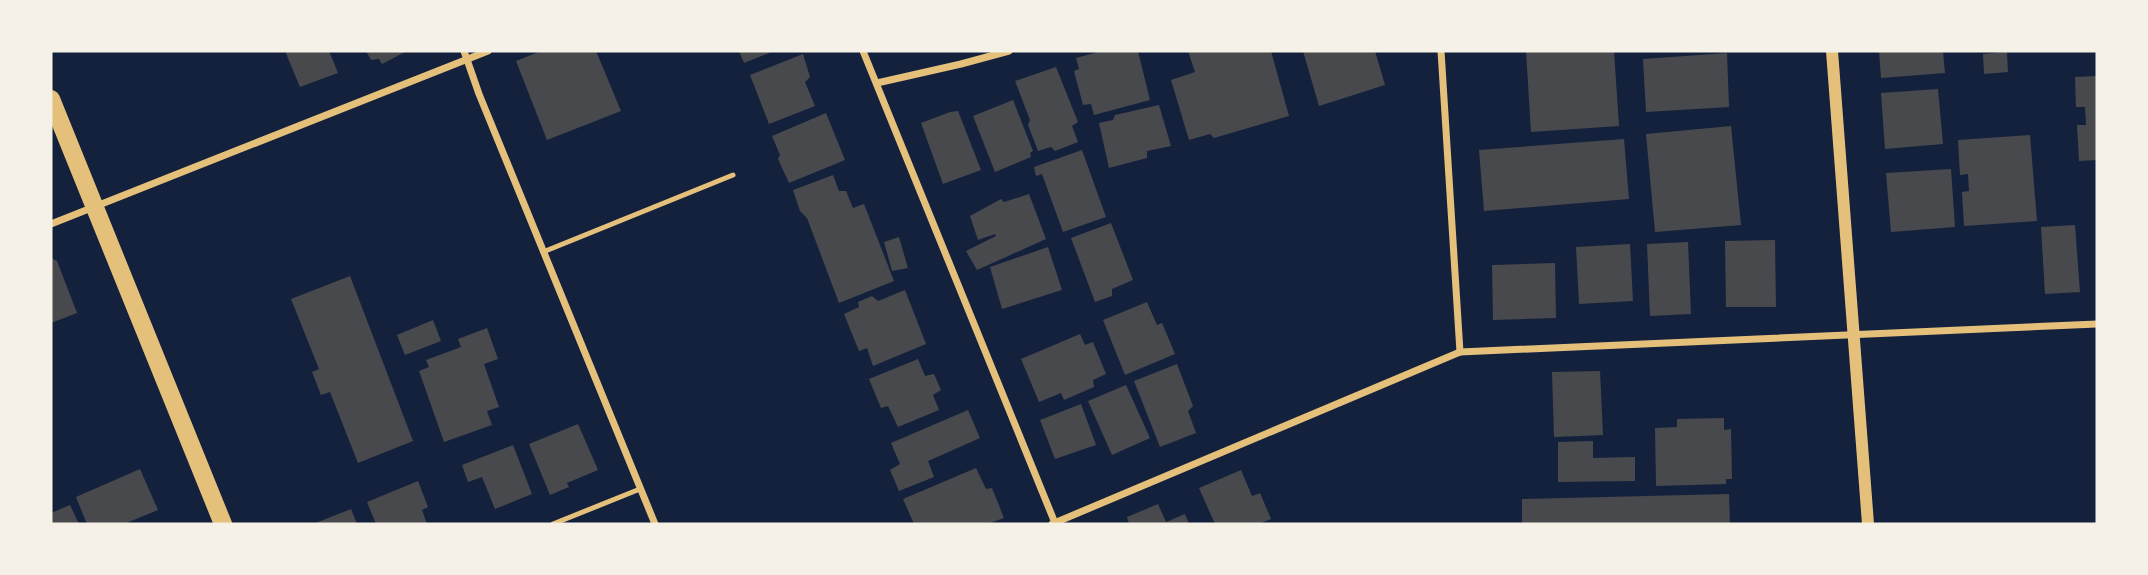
<svg xmlns="http://www.w3.org/2000/svg" width="2148" height="575" viewBox="0 0 2148 575" font-family="Rubik,sans-serif">
	<style>
		.building { fill: #48494c }
		.lines { fill: none; stroke-linecap: round; stroke-linejoin: round }
		.service { stroke: #e5c07b; stroke-width: 5 }
		.minor { stroke: #e5c07b; stroke-width: 7 }
		.tertiary { stroke: #e5c07b; stroke-width: 12 }
		.primary { stroke: #e5c07b; stroke-width: 18 }
	</style>
	<rect width="100%" height="100%" fill="#14213d"/>
	<g class="building">
		<polygon points="285,51 329,51 338,73 300,87"/>
		<polygon points="366,51 407,51 382,64 379,59 371,60"/>
		<polygon points="541,51 596,51 621,111 547,140 516,61"/>
		<polygon points="739,51 774,51 744,63"/>
		<polygon points="1102,51 1138,51 1150,100 1094,115 1091,104 1083,105 1074,71 1079,69 1076,58"/>
		<polygon points="1188,51 1271,51 1289,116 1214,138 1210,134 1189,140 1171,80 1195,72"/>
		<polygon points="1303,51 1375,51 1385,85 1319,106"/>
		<polygon points="1526,51 1614,51 1619,126 1531,132"/>
		<polygon points="1879,51 1943,51 1945,73 1881,78"/>
		<polygon points="2007,52 2008,72 1984,74 1983,54"/>
		<polygon points="1727,53 1729,107 1646,112 1643,59"/>
		<polygon points="803,54 810,77 805,82 815,106 769,124 750,75"/>
		<polygon points="1056,67 1078,122 1072,126 1078,142 1055,151 1051,147 1038,151 1028,125 1030,120 1015,81"/>
		<polygon points="2097,76 2097,160 2079,161 2077,125 2086,125 2085,107 2076,107 2075,77"/>
		<polygon points="1938,89 1943,144 1885,149 1881,93"/>
		<polygon points="1013,100 1033,151 1030,153 1031,157 995,172 973,116"/>
		<polygon points="1159,105 1171,146 1147,151 1147,158 1109,168 1099,123 1113,120 1115,115"/>
		<polygon points="958,111 981,170 943,184 921,123 950,112"/>
		<polygon points="826,113 845,160 789,183 778,159 780,155 772,136"/>
		<polygon points="1731,126 1741,225 1655,232 1646,134"/>
		<polygon points="2030,135 2037,221 1964,226 1962,192 1969,191 1968,174 1960,175 1958,140"/>
		<polygon points="1624,139 1629,199 1484,211 1479,150"/>
		<polygon points="1082,150 1106,217 1063,232 1042,174 1036,176 1034,167"/>
		<polygon points="1951,169 1955,227 1891,232 1886,173"/>
		<polygon points="833,175 839,191 846,191 853,208 864,204 894,281 839,303 807,218 800,211 793,190"/>
		<polygon points="1029,194 1046,239 977,270 966,251 996,236 995,234 978,240 970,216 1001,199 1004,202"/>
		<polygon points="1111,223 1133,280 1112,289 1112,296 1095,302 1071,238"/>
		<polygon points="2075,225 2080,292 2045,294 2041,227"/>
		<polygon points="899,237 908,268 892,271 884,242"/>
		<polygon points="1775,240 1776,307 1726,307 1725,241"/>
		<polygon points="1688,242 1691,314 1650,316 1647,244"/>
		<polygon points="1630,244 1633,301 1579,304 1576,247"/>
		<polygon points="1048,247 1062,290 1002,309 990,267"/>
		<polygon points="51,258 57,261 77,313 51,323"/>
		<polygon points="1555,263 1556,318 1493,320 1492,265"/>
		<polygon points="350,276 413,441 358,463 330,392 321,395 312,372 319,369 291,299"/>
		<polygon points="905,290 926,344 873,366 867,348 859,351 844,314 859,307 858,302 872,296 878,301"/>
		<polygon points="1147,302 1157,325 1162,323 1175,354 1125,375 1103,320"/>
		<polygon points="433,320 441,341 405,355 397,335"/>
		<polygon points="487,328 498,359 484,364 499,407 487,411 492,425 444,442 419,371 429,367 426,360 461,347 458,339"/>
		<polygon points="1080,334 1085,345 1093,342 1106,374 1093,380 1094,387 1064,400 1061,393 1039,402 1021,359"/>
		<polygon points="918,359 925,376 934,374 941,390 933,395 939,410 898,427 888,406 881,408 869,379"/>
		<polygon points="1177,364 1193,406 1188,411 1196,433 1160,447 1134,381"/>
		<polygon points="1600,371 1603,435 1554,437 1552,372"/>
		<polygon points="1126,385 1150,438 1112,455 1088,401"/>
		<polygon points="1081,404 1096,445 1055,459 1040,420"/>
		<polygon points="968,410 980,438 928,461 934,477 899,491 890,470 900,464 891,443"/>
		<polygon points="1724,418 1724,430 1731,429 1732,479 1726,479 1726,484 1656,486 1655,428 1677,427 1677,419"/>
		<polygon points="578,424 598,470 567,483 569,487 550,495 529,444"/>
		<polygon points="1593,441 1593,458 1635,457 1635,481 1558,482 1558,442"/>
		<polygon points="513,445 532,494 495,509 482,477 468,482 462,465"/>
		<polygon points="976,468 986,489 992,488 1004,518 987,524 914,524 903,499"/>
		<polygon points="140,469 158,510 124,524 87,524 76,497"/>
		<polygon points="1241,470 1252,496 1260,493 1271,519 1259,524 1215,524 1199,488"/>
		<polygon points="418,481 428,507 422,510 427,524 376,524 367,502"/>
		<polygon points="1729,494 1730,524 1522,524 1522,499"/>
		<polygon points="1158,504 1166,522 1185,514 1189,524 1129,524 1127,517"/>
		<polygon points="70,505 79,524 51,524 51,513"/>
		<polygon points="351,509 357,524 313,524"/>
	</g>
	<g class="lines">
		<g class="service">
			<polyline points="543,252 733,175"/>
			<polyline points="553,524 640,489"/>
		</g>
		<g class="minor">
			<polyline points="464,51 479,94 655,524"/>
			<polyline points="863,51 1055,523"/>
			<polyline points="1441,51 1460,352"/>
			<polyline points="877,83 961,64 1009,51"/>
			<polyline points="51,224 488,51"/>
			<polyline points="1052,524 1460,352 2097,324"/>
		</g>
		<polyline class="tertiary" points="1832,51 1868,524"/>
		<polyline class="primary" points="51,99 223,524"/>
	</g>
	<rect width="2148" height="575" fill="none" stroke="#f6f1e7" stroke-width="105"/>
</svg>
